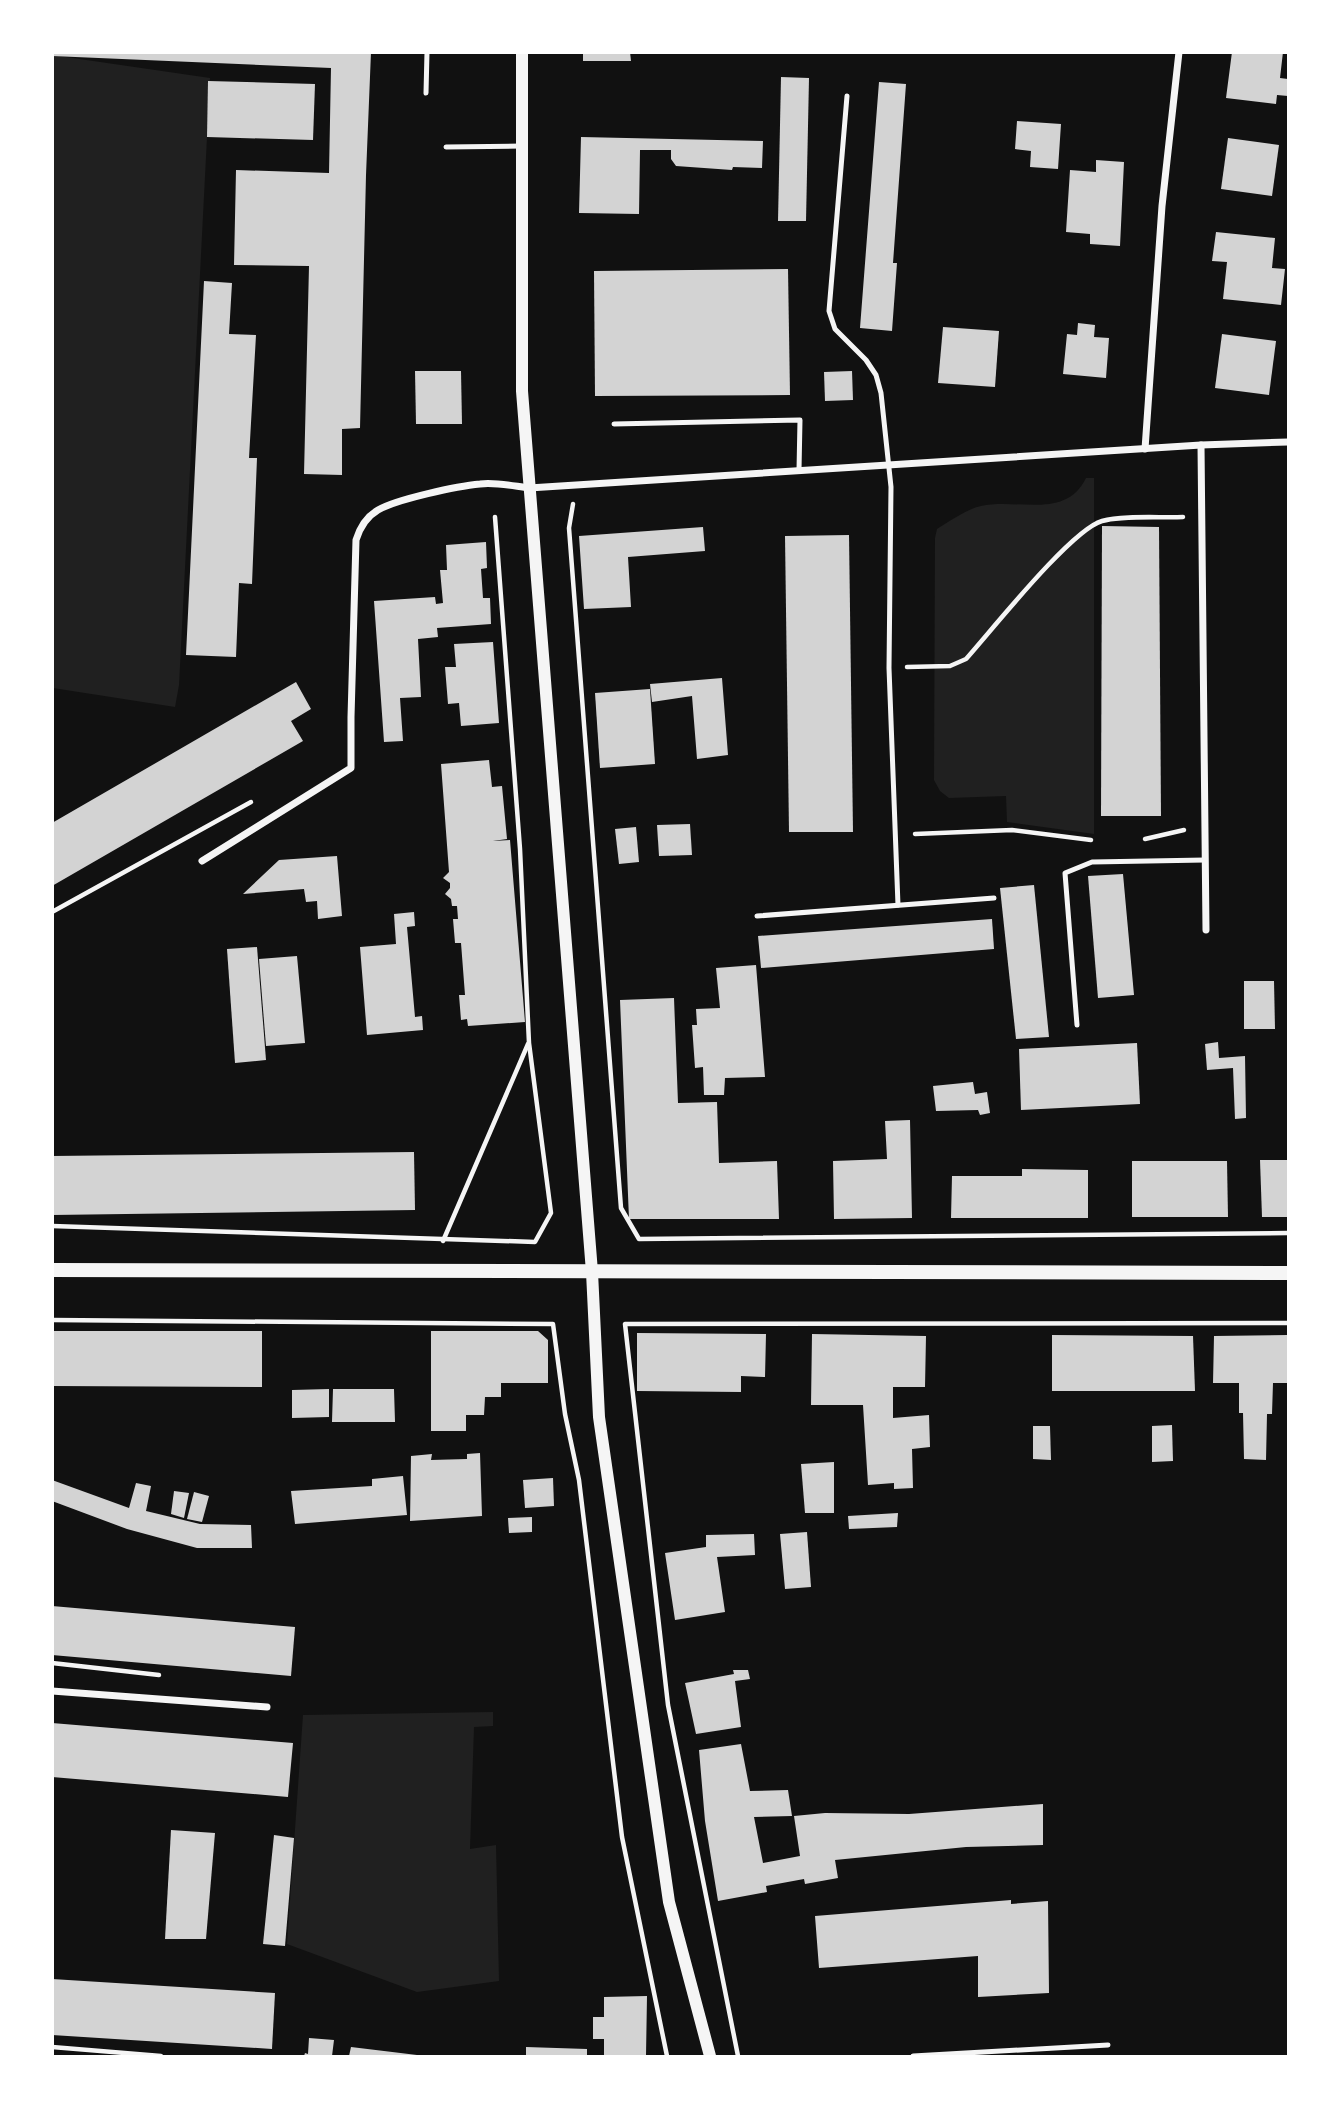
<svg xmlns="http://www.w3.org/2000/svg" width="1341" height="2109" viewBox="0 0 1341 2109" font-family="'Libre Baskerville',serif">
	<style>
		.green { fill: #202020 }
		.building { fill: #d3d3d3 }
		.lines { fill: none; stroke-linecap: round; stroke-linejoin: round }
		.path { stroke: #f5f5f5; stroke-width: 4.5 }
		.service { stroke: #f5f5f5; stroke-width: 5 }
		.minor { stroke: #f5f5f5; stroke-width: 7 }
		.tertiary { stroke: #f5f5f5; stroke-width: 12 }
		.secondary { stroke: #f5f5f5; stroke-width: 14 }
	</style>
	<rect width="100%" height="100%" fill="#111"/>
	<g class="green">
		<polygon points="52,55 210,78 179,685 175,707 53,688"/>
		<path d="M1086,478h8v356l-87,-12 -1,-26 -57,2 -9,-7 -6,-11 1,-242 2,-9c13,-8 30,-20 44,-23 36,-8 85,14 105,-28z"/>
		<polygon points="493,1712 493,1726 474,1727 470,1849 496,1845 499,1981 417,1992 287,1944 303,1715"/>
	</g>
	<g class="building">
		<polygon points="52,52 371,52 366,175 360,428 342,429 342,475 304,474 309,266 234,265 236,170 329,173 331,68 52,56"/>
		<polygon points="583,52 630,52 631,61 583,61"/>
		<polygon points="1232,52 1283,52 1280,78 1288,79 1288,96 1277,95 1276,104 1226,98"/>
		<polygon points="781,77 809,78 806,221 778,221"/>
		<polygon points="208,81 315,84 313,140 207,137"/>
		<polygon points="879,82 906,84 893,263 897,263 892,331 860,328"/>
		<polygon points="1017,121 1061,124 1058,169 1030,167 1031,151 1015,149"/>
		<polygon points="581,137 763,141 762,168 733,167 732,170 676,166 671,159 671,150 640,150 639,214 579,213"/>
		<polygon points="1228,138 1279,145 1272,196 1221,189"/>
		<polygon points="1096,160 1124,162 1120,246 1090,244 1090,234 1066,232 1070,170 1096,172"/>
		<polygon points="1216,232 1275,238 1272,268 1285,269 1281,305 1223,299 1227,262 1212,261"/>
		<polygon points="788,269 790,395 595,396 594,271"/>
		<polygon points="204,281 232,283 229,334 256,335 249,458 257,458 252,584 239,583 236,657 186,655"/>
		<polygon points="1078,323 1095,325 1094,337 1109,338 1106,378 1063,374 1067,334 1077,335"/>
		<polygon points="943,327 999,331 995,387 938,383"/>
		<polygon points="1222,334 1276,341 1269,395 1215,388"/>
		<polygon points="415,371 461,371 462,424 416,424"/>
		<polygon points="852,371 853,400 825,401 824,372"/>
		<polygon points="1102,526 1159,527 1161,816 1101,816"/>
		<polygon points="703,527 705,551 628,557 631,607 584,609 579,536"/>
		<polygon points="849,535 853,832 789,832 785,536"/>
		<polygon points="486,542 487,568 481,569 483,598 490,598 491,624 437,628 438,637 418,639 421,697 400,698 403,741 384,742 374,601 435,597 436,604 443,603 440,570 447,570 446,545"/>
		<polygon points="493,642 499,723 461,726 459,703 448,704 445,667 456,667 454,644"/>
		<polygon points="722,678 728,755 697,759 692,696 652,702 650,684"/>
		<polygon points="296,682 311,709 291,721 303,741 52,886 52,823"/>
		<polygon points="650,689 655,764 600,768 595,693"/>
		<polygon points="489,760 492,787 502,786 507,839 493,841 510,840 525,1022 468,1026 467,1019 461,1020 459,995 465,995 461,943 455,943 453,919 458,919 457,906 452,906 451,899 445,894 450,888 450,883 443,878 449,872 441,764"/>
		<polygon points="690,824 692,855 659,856 657,825"/>
		<polygon points="636,827 639,862 619,864 615,829"/>
		<polygon points="337,856 342,916 318,919 317,901 306,902 304,889 243,894 279,860"/>
		<polygon points="1123,874 1134,995 1098,998 1088,876"/>
		<polygon points="1034,885 1049,1037 1016,1039 1000,888"/>
		<polygon points="414,912 415,926 407,927 415,1017 422,1016 423,1030 367,1035 360,947 396,944 394,914"/>
		<polygon points="992,919 994,949 761,968 758,936"/>
		<polygon points="257,947 266,1060 235,1063 227,949"/>
		<polygon points="297,956 305,1043 266,1046 259,959"/>
		<polygon points="756,965 765,1077 725,1078 724,1095 704,1095 703,1067 695,1068 692,1025 697,1025 696,1009 720,1008 716,968"/>
		<polygon points="1244,981 1274,981 1275,1029 1244,1029"/>
		<polygon points="674,998 678,1103 717,1102 719,1163 777,1161 779,1219 629,1219 620,1000"/>
		<polygon points="1218,1042 1219,1058 1245,1056 1246,1118 1235,1119 1233,1068 1207,1070 1205,1044"/>
		<polygon points="1137,1043 1140,1104 1021,1110 1019,1049"/>
		<polygon points="973,1082 975,1094 987,1092 990,1113 980,1115 978,1110 936,1111 933,1086"/>
		<polygon points="910,1120 912,1218 834,1219 833,1161 887,1159 885,1121"/>
		<polygon points="414,1152 415,1210 52,1215 52,1156"/>
		<polygon points="1260,1160 1288,1160 1288,1217 1262,1217"/>
		<polygon points="1132,1161 1227,1161 1228,1217 1132,1217"/>
		<polygon points="1022,1169 1088,1170 1088,1218 951,1218 952,1176 1022,1176"/>
		<polygon points="52,1331 262,1331 262,1387 52,1386"/>
		<polygon points="431,1331 538,1331 548,1340 548,1383 501,1383 501,1397 485,1397 484,1415 466,1415 466,1431 431,1431"/>
		<polygon points="637,1333 766,1334 765,1377 741,1376 741,1392 637,1391"/>
		<polygon points="812,1334 926,1336 925,1387 893,1387 893,1418 929,1415 930,1447 912,1449 913,1488 894,1489 894,1483 868,1485 863,1405 811,1405"/>
		<polygon points="1052,1335 1193,1336 1195,1391 1052,1391"/>
		<polygon points="1288,1335 1288,1383 1273,1383 1272,1414 1267,1414 1266,1460 1244,1459 1243,1413 1239,1413 1239,1383 1213,1383 1214,1336"/>
		<polygon points="329,1389 329,1417 292,1418 292,1390"/>
		<polygon points="333,1389 394,1389 395,1422 332,1422"/>
		<polygon points="1172,1425 1173,1461 1152,1462 1152,1426"/>
		<polygon points="1033,1426 1050,1426 1051,1460 1033,1459"/>
		<polygon points="480,1453 482,1516 410,1521 411,1456 432,1454 431,1460 467,1459 467,1454"/>
		<polygon points="834,1462 834,1513 805,1513 801,1464"/>
		<polygon points="403,1476 407,1515 295,1524 291,1491 372,1486 372,1479"/>
		<polygon points="553,1478 554,1506 525,1508 523,1480"/>
		<polygon points="52,1480 129,1508 136,1483 151,1486 146,1511 200,1524 251,1525 252,1548 197,1548 127,1529 52,1501"/>
		<polygon points="174,1491 189,1493 184,1518 171,1514"/>
		<polygon points="194,1492 209,1496 202,1522 187,1519"/>
		<polygon points="898,1513 897,1527 849,1529 848,1516"/>
		<polygon points="532,1517 532,1532 509,1533 508,1518"/>
		<polygon points="807,1532 811,1587 785,1589 780,1534"/>
		<polygon points="754,1534 755,1555 717,1557 725,1612 675,1620 665,1553 706,1547 706,1535"/>
		<polygon points="52,1606 295,1627 291,1676 52,1655"/>
		<polygon points="733,1670 748,1670 750,1679 735,1681 741,1727 696,1734 685,1683 734,1674"/>
		<polygon points="52,1723 293,1743 288,1797 52,1777"/>
		<polygon points="741,1744 750,1791 788,1790 792,1816 754,1817 763,1863 800,1856 794,1816 825,1813 909,1814 1043,1804 1043,1845 966,1847 835,1860 838,1878 805,1884 804,1879 766,1886 767,1892 718,1901 705,1821 699,1750"/>
		<polygon points="171,1830 215,1833 206,1939 165,1939"/>
		<polygon points="274,1835 294,1838 285,1946 263,1944"/>
		<polygon points="1011,1900 1011,1904 1048,1901 1049,1993 978,1997 978,1956 819,1968 815,1916"/>
		<polygon points="52,1979 275,1993 272,2049 52,2035"/>
		<polygon points="647,1996 646,2056 604,2056 604,2039 593,2039 593,2017 604,2017 604,1997"/>
		<polygon points="309,2038 334,2040 332,2056 304,2056 305,2053 308,2054"/>
		<polygon points="351,2047 417,2055 416,2056 349,2056"/>
		<polygon points="526,2047 587,2049 587,2056 526,2056"/>
	</g>
	<g class="lines">
		<g class="path">
			<polyline points="573,504 569,528 621,1208 639,1239 1288,1233"/>
			<path d="M907,667l43,-1 16,-7c26,-29 105,-129 136,-138 21,-6 59,-3 81,-4"/>
			<polyline points="915,834 1012,830 1091,840"/>
			<polyline points="1145,839 1184,830"/>
			<polyline points="52,912 251,802"/>
			<polyline points="52,1226 535,1242 551,1213 529,1043 520,849 495,517"/>
			<polyline points="443,1241 528,1044"/>
			<polyline points="52,1320 553,1324 565,1414 579,1480 622,1837 667,2056"/>
			<polyline points="52,1663 159,1675"/>
			<polyline points="52,2047 161,2056"/>
			<polyline points="738,2056 668,1705 625,1324 1288,1323"/>
		</g>
		<g class="service">
			<polyline points="426,93 427,52"/>
			<polyline points="847,96 829,311 835,329 866,360 876,375 881,393 891,487 889,668 898,905"/>
			<polyline points="446,147 521,146"/>
			<polyline points="614,424 800,420 799,470"/>
			<polyline points="757,916 994,898"/>
			<polyline points="1077,1025 1065,873 1092,862 1205,860"/>
			<polyline points="913,2056 1108,2045"/>
		</g>
		<g class="minor">
			<polyline points="1201,445 1206,930"/>
			<polyline points="1145,449 1162,206 1179,52"/>
			<path d="M202,861l149,-93v-51l5,-177c4,-13 10,-23 22,-30 19,-11 80,-24 102,-26 16,-2 33,2 49,4l672,-43 87,-3"/>
			<polyline points="52,1691 267,1707"/>
		</g>
		<polyline class="tertiary" points="522,52 522,391 592,1272 599,1417 669,1902 710,2056"/>
		<polyline class="secondary" points="52,1270 1288,1273"/>
	</g>
	<rect width="1341" height="2109" fill="none" stroke="#ffffff" stroke-width="108"/>
</svg>
